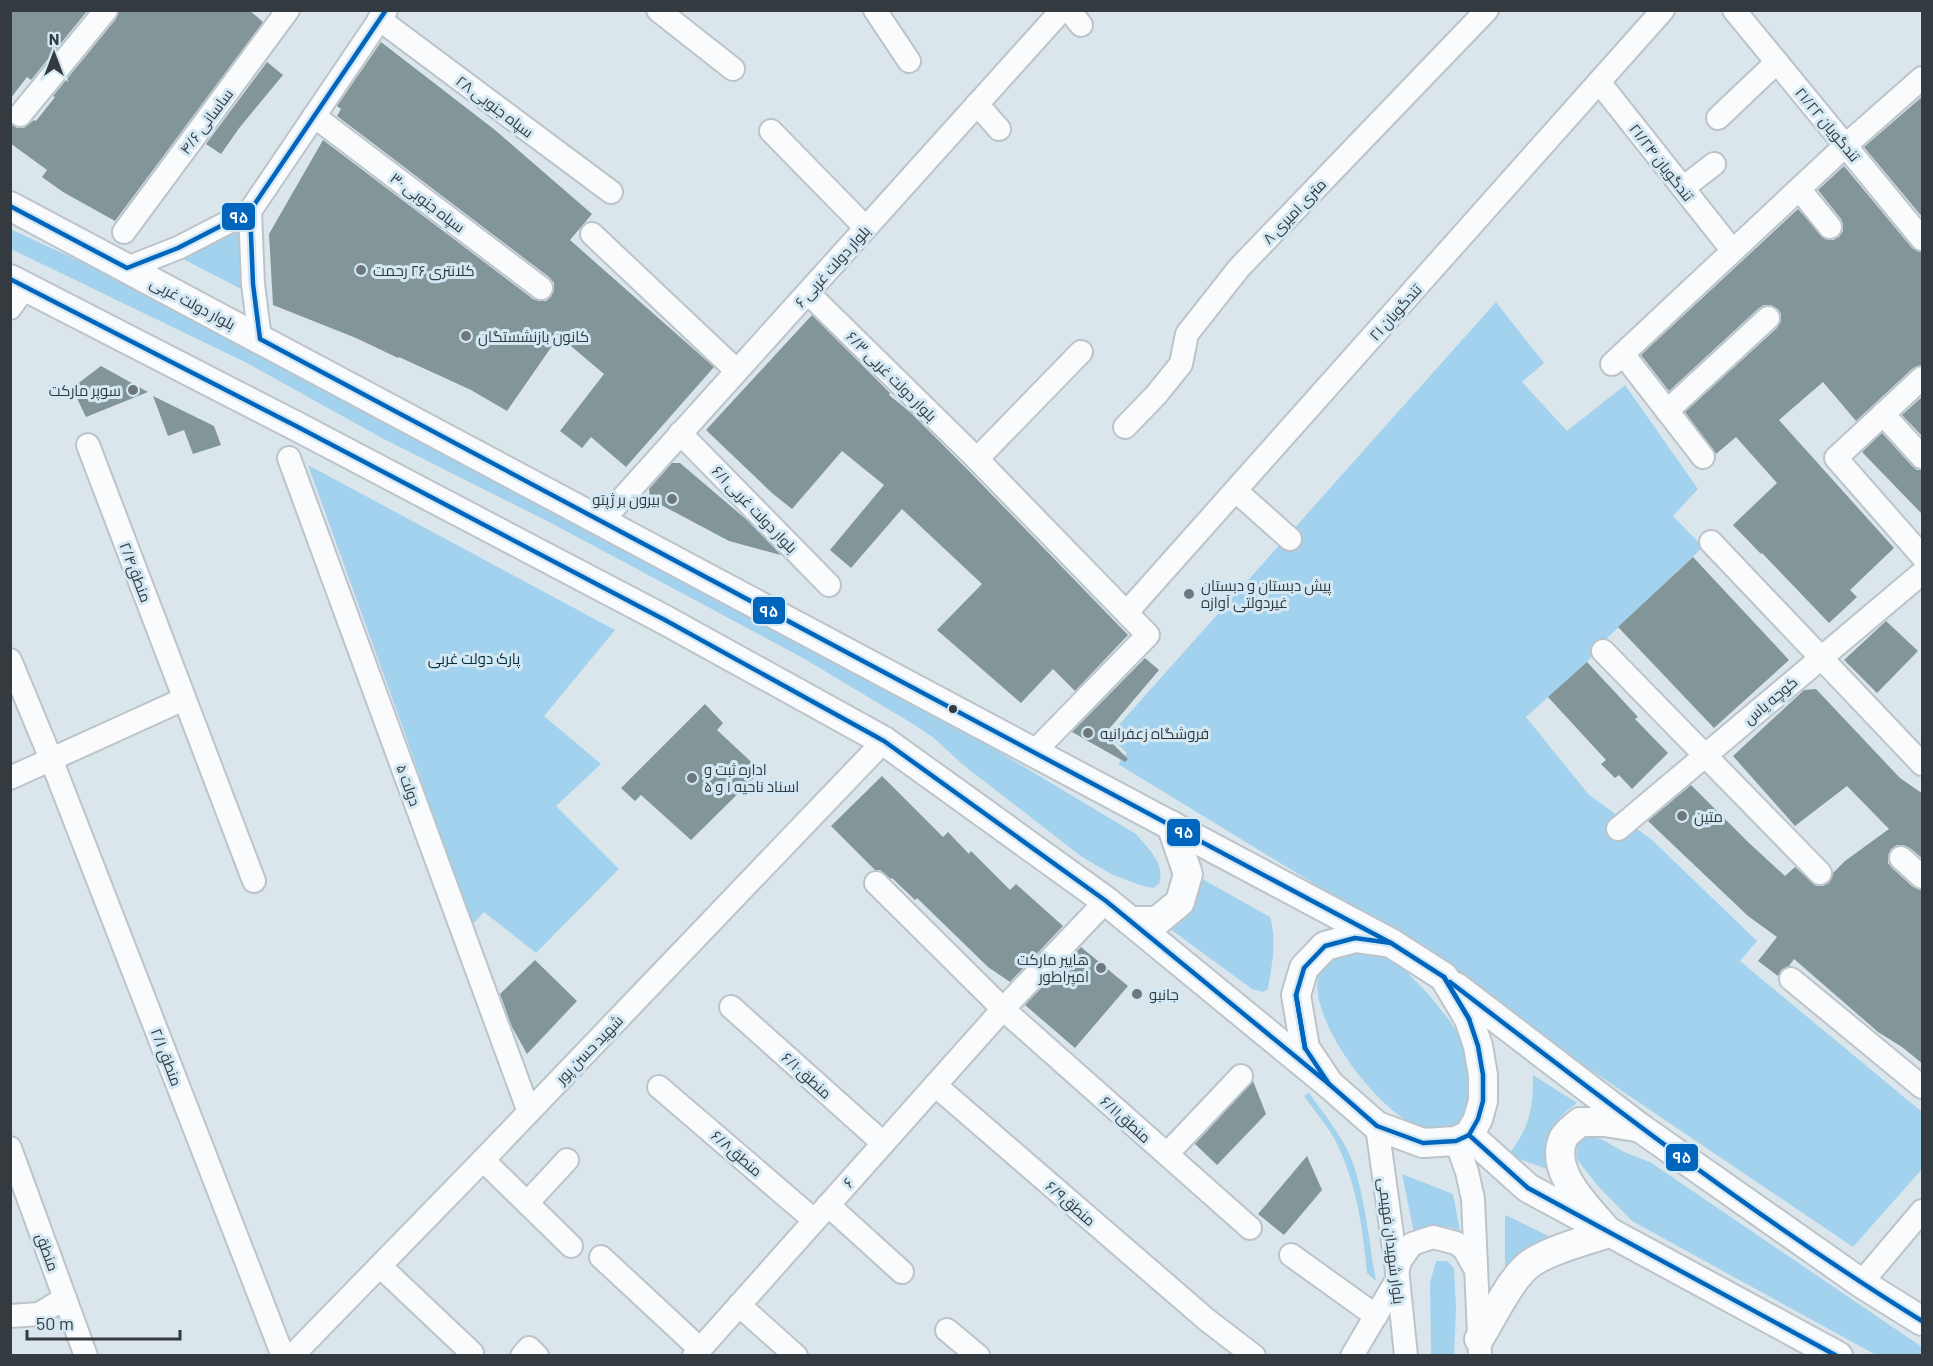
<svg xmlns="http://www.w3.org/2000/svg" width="1933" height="1366" viewBox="0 0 1933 1366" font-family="Barlow,Cairo,sans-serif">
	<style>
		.green { fill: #a2d2ed }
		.building { fill: #82969a }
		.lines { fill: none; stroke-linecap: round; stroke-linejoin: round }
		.minor-casing { stroke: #bcc4c9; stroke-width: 26 }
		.major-casing { stroke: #bcc4c9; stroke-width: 32 }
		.minor { stroke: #fafbfc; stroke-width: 22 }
		.major { stroke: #fafbfc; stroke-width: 28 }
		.bus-1-casing { stroke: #d4e8f3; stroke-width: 9 }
		.bus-1 { stroke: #0065bd; stroke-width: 4.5 }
		.poi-dot { fill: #6e777c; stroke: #d4e8f3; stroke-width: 2 }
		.bus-dot { fill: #333b40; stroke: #d4e8f3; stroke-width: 2 }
		.labels { text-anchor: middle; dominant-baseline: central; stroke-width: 6; stroke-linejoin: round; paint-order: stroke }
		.street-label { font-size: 15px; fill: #333b40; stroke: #d4e8f3 }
		.poi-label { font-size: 15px; fill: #333b40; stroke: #d4e8f3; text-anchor: start }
		.park-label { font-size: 15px; fill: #002e43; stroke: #d4e8f3 }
		.line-badge { stroke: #d4e8f3; stroke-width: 2 }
		.badge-label { font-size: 16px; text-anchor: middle; font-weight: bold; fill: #fff }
	</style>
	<rect width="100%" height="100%" fill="#dbe6ec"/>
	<g class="green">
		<polygon points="241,222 249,293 179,257"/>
		<path d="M10,229l156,72 743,391 62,43 165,99c12,14 30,30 23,50l-6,4 -13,-3 -27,-10 -31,-18 -120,-93 -28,-26 -21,-14 -110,-66 -252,-135 -171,-86 -133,-74 -236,-114z"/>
		<polygon points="1496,302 1544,363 1522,382 1567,431 1625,385 1698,489 1673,516 1703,547 1604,641 1587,662 1526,717 1589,795 1651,839 1757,941 1740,961 1922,1112 1922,1169 1853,1247 1323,889 1118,764 1127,753 1109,736"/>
		<polygon points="308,465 615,630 544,716 601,764 556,806 619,869 536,953 484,912 472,925 404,731"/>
		<path d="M1197,876l73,41c7,25 2,47 -2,72l-5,3 -11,-3 -86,-63 18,-6 9,-19z"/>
		<path d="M1372,947l24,14 33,34 21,26 15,23 14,56c-12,16 -25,33 -47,31 -46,-6 -123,-108 -114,-153 2,-8 10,-16 15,-23z"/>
		<path d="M1533,1075l44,28c-32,23 -30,37 -16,71l-53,-19c22,-28 25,-45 25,-80z"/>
		<path d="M1309,1093c15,21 32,41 42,65 14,35 18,86 25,123l-9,-8c-4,-43 -10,-87 -29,-127 -8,-18 -23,-34 -34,-50z"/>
		<polygon points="1589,1137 1601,1139 1624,1152 1650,1162 1922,1347 1922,1355 1876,1355 1632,1221 1597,1185 1576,1158 1578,1141"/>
		<path d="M1402,1174l51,20 7,37c-17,-8 -29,-4 -46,2z"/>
		<polygon points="1505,1215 1553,1238 1505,1276"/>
		<polygon points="1436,1261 1447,1261 1454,1268 1456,1307 1454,1355 1431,1355 1430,1283"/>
	</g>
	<g class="building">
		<polygon points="10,10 88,10 31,80 27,77 10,99"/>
		<polygon points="119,10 249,10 263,22 115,221 63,192 42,177 47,170 10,143 10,124 17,128 24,128 34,120 36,121 55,97 53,96 116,19"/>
		<polygon points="381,42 495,130 592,214 570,240 714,367 626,467 591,437 582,448 560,431 604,374 559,336 507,411 471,390 399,357 398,358 356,338 273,305 269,234 323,140 533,299 539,301 546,301 551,297 554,290 554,283 549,277 337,116 341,109 337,106"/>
		<polygon points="267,62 283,75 240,127 221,154 206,144"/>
		<polygon points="1923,96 1923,218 1864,147"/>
		<polygon points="1844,166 1912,248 1917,251 1923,252 1923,365 1913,368 1856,421 1823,382 1779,420 1894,548 1850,590 1857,597 1829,623 1762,553 1761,554 1733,525 1777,483 1736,437 1716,454 1685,412 1777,328 1781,321 1781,314 1778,309 1771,305 1764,305 1759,308 1669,391 1641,355 1798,209 1825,239 1833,240 1839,237 1843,231 1843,224 1841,219 1818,190"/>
		<polygon points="812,315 890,393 889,395 910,412 967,469 1128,635 1075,691 1053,669 1021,703 937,630 982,584 902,509 851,568 830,550 884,485 842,451 792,509 772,493 706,430"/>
		<polygon points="101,366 148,392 86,417 72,388"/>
		<polygon points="153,396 214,426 221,445 193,454 184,430 168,436"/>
		<polygon points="1923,396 1923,437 1902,415"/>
		<polygon points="1882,433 1912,466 1917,470 1923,470 1923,515 1862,452"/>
		<polygon points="672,463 680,463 747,520 781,555 729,541 650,499 649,489"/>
		<polygon points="1693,557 1789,660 1714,728 1618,627"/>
		<polygon points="1886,621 1918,651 1877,693 1844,660"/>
		<polygon points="1145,658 1159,670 1104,735 1128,759 1125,762 1072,732"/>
		<polygon points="1587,662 1638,717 1635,719 1668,753 1632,789 1619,775 1615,778 1601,764 1606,760 1548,697"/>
		<polygon points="1816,689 1900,778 1923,794 1923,859 1910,848 1903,845 1897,845 1891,849 1888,856 1888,863 1892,868 1913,887 1923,890 1923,1064 1902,1047 1878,1032 1794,959 1789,966 1781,970 1778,976 1758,961 1777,937 1748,916 1648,821 1691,785 1748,842 1785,876 1795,867 1816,886 1823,886 1829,883 1833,873 1845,861 1889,829 1847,786 1795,826 1733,756 1804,690"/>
		<polygon points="705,704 723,723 717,730 761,771 691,840 641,795 635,801 621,788"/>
		<polygon points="882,776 943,837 948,832 969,854 971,851 1010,890 1016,884 1063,926 1010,982 988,967 917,898 915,900 892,878 891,879 880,870 875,870 831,826"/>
		<polygon points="1081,947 1128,986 1075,1048 1025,1005"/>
		<polygon points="535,960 577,1001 527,1054 512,1027 500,994"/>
		<polygon points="1253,1081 1266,1114 1217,1165 1195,1144"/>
		<polygon points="1307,1156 1322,1190 1284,1235 1258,1214"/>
	</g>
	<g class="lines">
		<g class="minor-casing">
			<g id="minor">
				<polyline points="658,10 733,69"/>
				<polyline points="875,10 909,61"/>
				<polyline points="1069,10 1081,25"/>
				<polyline points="1734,10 1922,239"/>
				<polyline points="379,19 611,192"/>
				<polyline points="1599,82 1725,241"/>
				<polyline points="977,104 999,129"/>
				<polyline points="20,115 106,10"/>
				<polyline points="314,116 541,288"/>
				<polyline points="1718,118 1777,62"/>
				<polyline points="771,131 866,228"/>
				<polyline points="1683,188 1714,164"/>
				<polyline points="1800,190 1830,227"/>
				<polyline points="250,211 253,284 260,339"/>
				<polyline points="124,232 288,10"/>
				<polyline points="592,234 737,371"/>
				<polyline points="127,268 178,248 250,211 386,10"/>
				<polyline points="808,293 977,459 1148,635 1034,752"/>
				<polyline points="10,308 25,287"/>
				<polyline points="1623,354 1703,457"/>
				<polyline points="1612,364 1846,145 1922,78"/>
				<polyline points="1922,378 1836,458 1922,556"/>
				<polyline points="1667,411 1768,318"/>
				<polyline points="1883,414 1922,457"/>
				<polyline points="1125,427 1156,395 1181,364 1187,334 1239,268 1487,10"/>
				<polyline points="680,433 829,585"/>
				<polyline points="88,445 254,881"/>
				<polyline points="289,458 529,1112"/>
				<polyline points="977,459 1081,352"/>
				<polyline points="1236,491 1290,539"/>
				<polyline points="602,521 1062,10"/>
				<polyline points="1711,542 1922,764"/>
				<polyline points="1127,612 1663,10"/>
				<polyline points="1603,651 1820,873"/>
				<polyline points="10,660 51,759 283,1356"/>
				<polyline points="10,778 184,699"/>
				<polyline points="1618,829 1922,573"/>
				<polyline points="1901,858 1922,877"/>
				<polyline points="876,883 1003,1009 1250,1228"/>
				<polyline points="1791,979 1922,1087"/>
				<polyline points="731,1007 883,1143"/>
				<polyline points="935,1085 1207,1320 1254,1356"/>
				<polyline points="659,1087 814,1220"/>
				<polyline points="1377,1126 1398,1278 1406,1356"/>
				<polyline points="1456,1141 1467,1172 1473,1199 1480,1356"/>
				<polyline points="10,1148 86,1356"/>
				<polyline points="1167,1154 1241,1076"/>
				<polyline points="483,1160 571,1246"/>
				<polyline points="527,1203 567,1160"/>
				<polyline points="828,1205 902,1272"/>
				<polyline points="1291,1255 1376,1316"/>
				<polyline points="601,1257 700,1349"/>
				<polyline points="380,1266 472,1353"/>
				<polyline points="1397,1273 1400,1261 1412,1244 1433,1237 1456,1243 1464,1249 1476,1270"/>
				<polyline points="1861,1283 1922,1211"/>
				<polyline points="739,1305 796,1356"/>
				<polyline points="10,1316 39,1314 65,1298"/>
				<polyline points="947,1330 978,1356"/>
				<polyline points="292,1356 483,1160 884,741"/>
				<polyline points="522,1356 529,1348 537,1356"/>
				<polyline points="694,1356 1003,1009 1106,901"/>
				<polyline points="1352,1356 1398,1278"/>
			</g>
		</g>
		<g class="major-casing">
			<g id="major">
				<polyline points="10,206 1391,943"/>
				<polyline points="10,279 296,426 665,620 884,741 1106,901 1329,1084"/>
				<polyline points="1131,921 1157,921 1180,902 1188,874 1171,825"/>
				<polygon points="1355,938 1391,943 1444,977 1469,1019 1478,1046 1483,1075 1483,1101 1478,1119 1469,1135 1456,1141 1423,1143 1377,1126 1329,1084 1305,1048 1296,995 1304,968 1325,946"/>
				<polyline points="1456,987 1639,1127 1861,1283 1922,1321"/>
				<polyline points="1469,1135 1528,1188 1838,1356"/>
				<path d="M1479,1339c14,-22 32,-62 52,-76 21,-14 54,-22 78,-30 -20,-25 -60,-60 -46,-94 3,-7 12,-12 17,-17h25l31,5"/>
			</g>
		</g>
		<use href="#minor" class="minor"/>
		<use href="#major" class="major"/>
		<g class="bus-1-casing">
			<g id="bus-1">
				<polyline points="10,206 127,268 178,248 250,211 386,10"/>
				<polyline points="250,211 253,284 260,339 1391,943"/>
				<polyline points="10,279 296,426 665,620 884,741 1106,901 1329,1084"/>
				<polyline points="1444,977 1469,1019"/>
				<polyline points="1444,977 1469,1019"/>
				<path d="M1450,982c154,118 307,237 472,339"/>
				<polyline points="1296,995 1305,1048"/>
				<polyline points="1296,995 1305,1048"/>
				<polyline points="1296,995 1304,968 1325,946 1355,938 1391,943 1444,977"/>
				<polyline points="1305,1048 1329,1084 1377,1126 1423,1143 1456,1141 1469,1135 1478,1119 1483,1101 1483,1075 1478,1046 1469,1019"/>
				<polyline points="1469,1135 1528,1188 1837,1356"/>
			</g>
		</g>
		<use href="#bus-1" class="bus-1"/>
	</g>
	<g class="poi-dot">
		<circle cx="361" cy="270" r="6"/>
		<circle cx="466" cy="336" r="6"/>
		<circle cx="133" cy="390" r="6"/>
		<circle cx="672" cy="499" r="6"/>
		<circle cx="1189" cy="594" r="6"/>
		<circle cx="1088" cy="733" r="6"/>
		<circle cx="692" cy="778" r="6"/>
		<circle cx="1682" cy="816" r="6"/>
		<circle cx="1101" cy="968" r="6"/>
		<circle cx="1137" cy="994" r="6"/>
	</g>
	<circle class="bus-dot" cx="953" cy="709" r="5"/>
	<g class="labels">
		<g class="street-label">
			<text transform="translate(495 106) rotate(37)">۲۸ سپاه جنوبی</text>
			<text transform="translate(206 121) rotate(-53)">۴/۶ ساسانی</text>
			<text transform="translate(1828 124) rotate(50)">۲۱/۲۲ تندگویان</text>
			<text transform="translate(1662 162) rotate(52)">۲۱/۲۴ تندگویان</text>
			<text transform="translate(428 202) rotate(37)">۳۰ سپاه جنوبی</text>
			<text transform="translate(1294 211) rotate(-46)">۸ متری امیری</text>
			<text transform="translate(832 266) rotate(-48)">بلوار دولت غربی ۶</text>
			<text transform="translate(193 303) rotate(28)">بلوار دولت غربی</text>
			<text transform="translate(1395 312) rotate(-48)">۲۱ تندگویان</text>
			<text transform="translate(892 376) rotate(45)">بلوار دولت غربی ۶/۳</text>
			<text transform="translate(755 509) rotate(46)">بلوار دولت غربی ۶/۱</text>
			<text transform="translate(136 572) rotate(69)">منطق۲/۴</text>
			<text transform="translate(1770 700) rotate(-40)">کوچه یاس</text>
			<text transform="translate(409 785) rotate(70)">۵ دولت</text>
			<text transform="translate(589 1049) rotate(-46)">شهید حسن پور</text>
			<text transform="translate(167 1057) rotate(69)">منطق ۲/۱</text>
			<text transform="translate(807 1075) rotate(42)">منطق۶/۱۰</text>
			<text transform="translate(1126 1119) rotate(42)">منطق۶/۱۱</text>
			<text transform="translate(737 1153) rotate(41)">منطق۶/۸</text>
			<text transform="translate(848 1182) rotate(-48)">۶</text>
			<text transform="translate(1071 1203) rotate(41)">منطق۶/۹</text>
			<text transform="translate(1392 1241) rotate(83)">بلوار شهیدان فهیمی</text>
			<text transform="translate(48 1252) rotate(70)">منطق</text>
		</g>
		<g class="poi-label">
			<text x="373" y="270">کلانتری ۲۶ رحمت</text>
			<text x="478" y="336">کانون بازنشستگان</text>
			<text x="121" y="390" text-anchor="end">سوپر مارکت</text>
			<text x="660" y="499" text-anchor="end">بیرون بر ژپتو</text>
			<text x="1201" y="585">پیش دبستان و دبستان<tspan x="1201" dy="17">غیردولتی آوازه</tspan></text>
			<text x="1100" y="733">فروشگاه زعفرانیه</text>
			<text x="704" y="769">اداره ثبت و<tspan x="704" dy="17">اسناد ناحیه ۱ و ۵</tspan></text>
			<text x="1694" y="816">متین</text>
			<text x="1089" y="959" text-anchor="end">هایپر مارکت<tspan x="1089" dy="17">امپراطور</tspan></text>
			<text x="1149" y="994">جانبو</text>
		</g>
		<g class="park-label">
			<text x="474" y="658">پارک دولت غربی</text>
		</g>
	</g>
	<g class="line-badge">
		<rect x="221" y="202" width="35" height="29" rx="6" fill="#0065bd"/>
		<rect x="752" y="596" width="34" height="29" rx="6" fill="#0065bd"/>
		<rect x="1166" y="818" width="35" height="29" rx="6" fill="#0065bd"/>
		<rect x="1665" y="1143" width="34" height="29" rx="6" fill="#0065bd"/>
	</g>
	<g class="badge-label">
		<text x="239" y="223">۹۵</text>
		<text x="769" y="617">۹۵</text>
		<text x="1184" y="838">۹۵</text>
		<text x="1682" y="1163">۹۵</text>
	</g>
	<rect width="1933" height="1366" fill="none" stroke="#333b40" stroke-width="24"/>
	<g transform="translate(54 54)" stroke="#d4e8f3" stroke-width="4.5" paint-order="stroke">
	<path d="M0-4.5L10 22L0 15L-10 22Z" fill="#333b40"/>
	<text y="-9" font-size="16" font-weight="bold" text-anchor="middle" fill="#333b40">N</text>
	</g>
	<path d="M27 1330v9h153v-9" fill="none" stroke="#333b40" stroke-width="3"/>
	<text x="36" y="1330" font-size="18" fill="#333b40" stroke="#d4e8f3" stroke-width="4.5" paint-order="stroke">50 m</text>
</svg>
